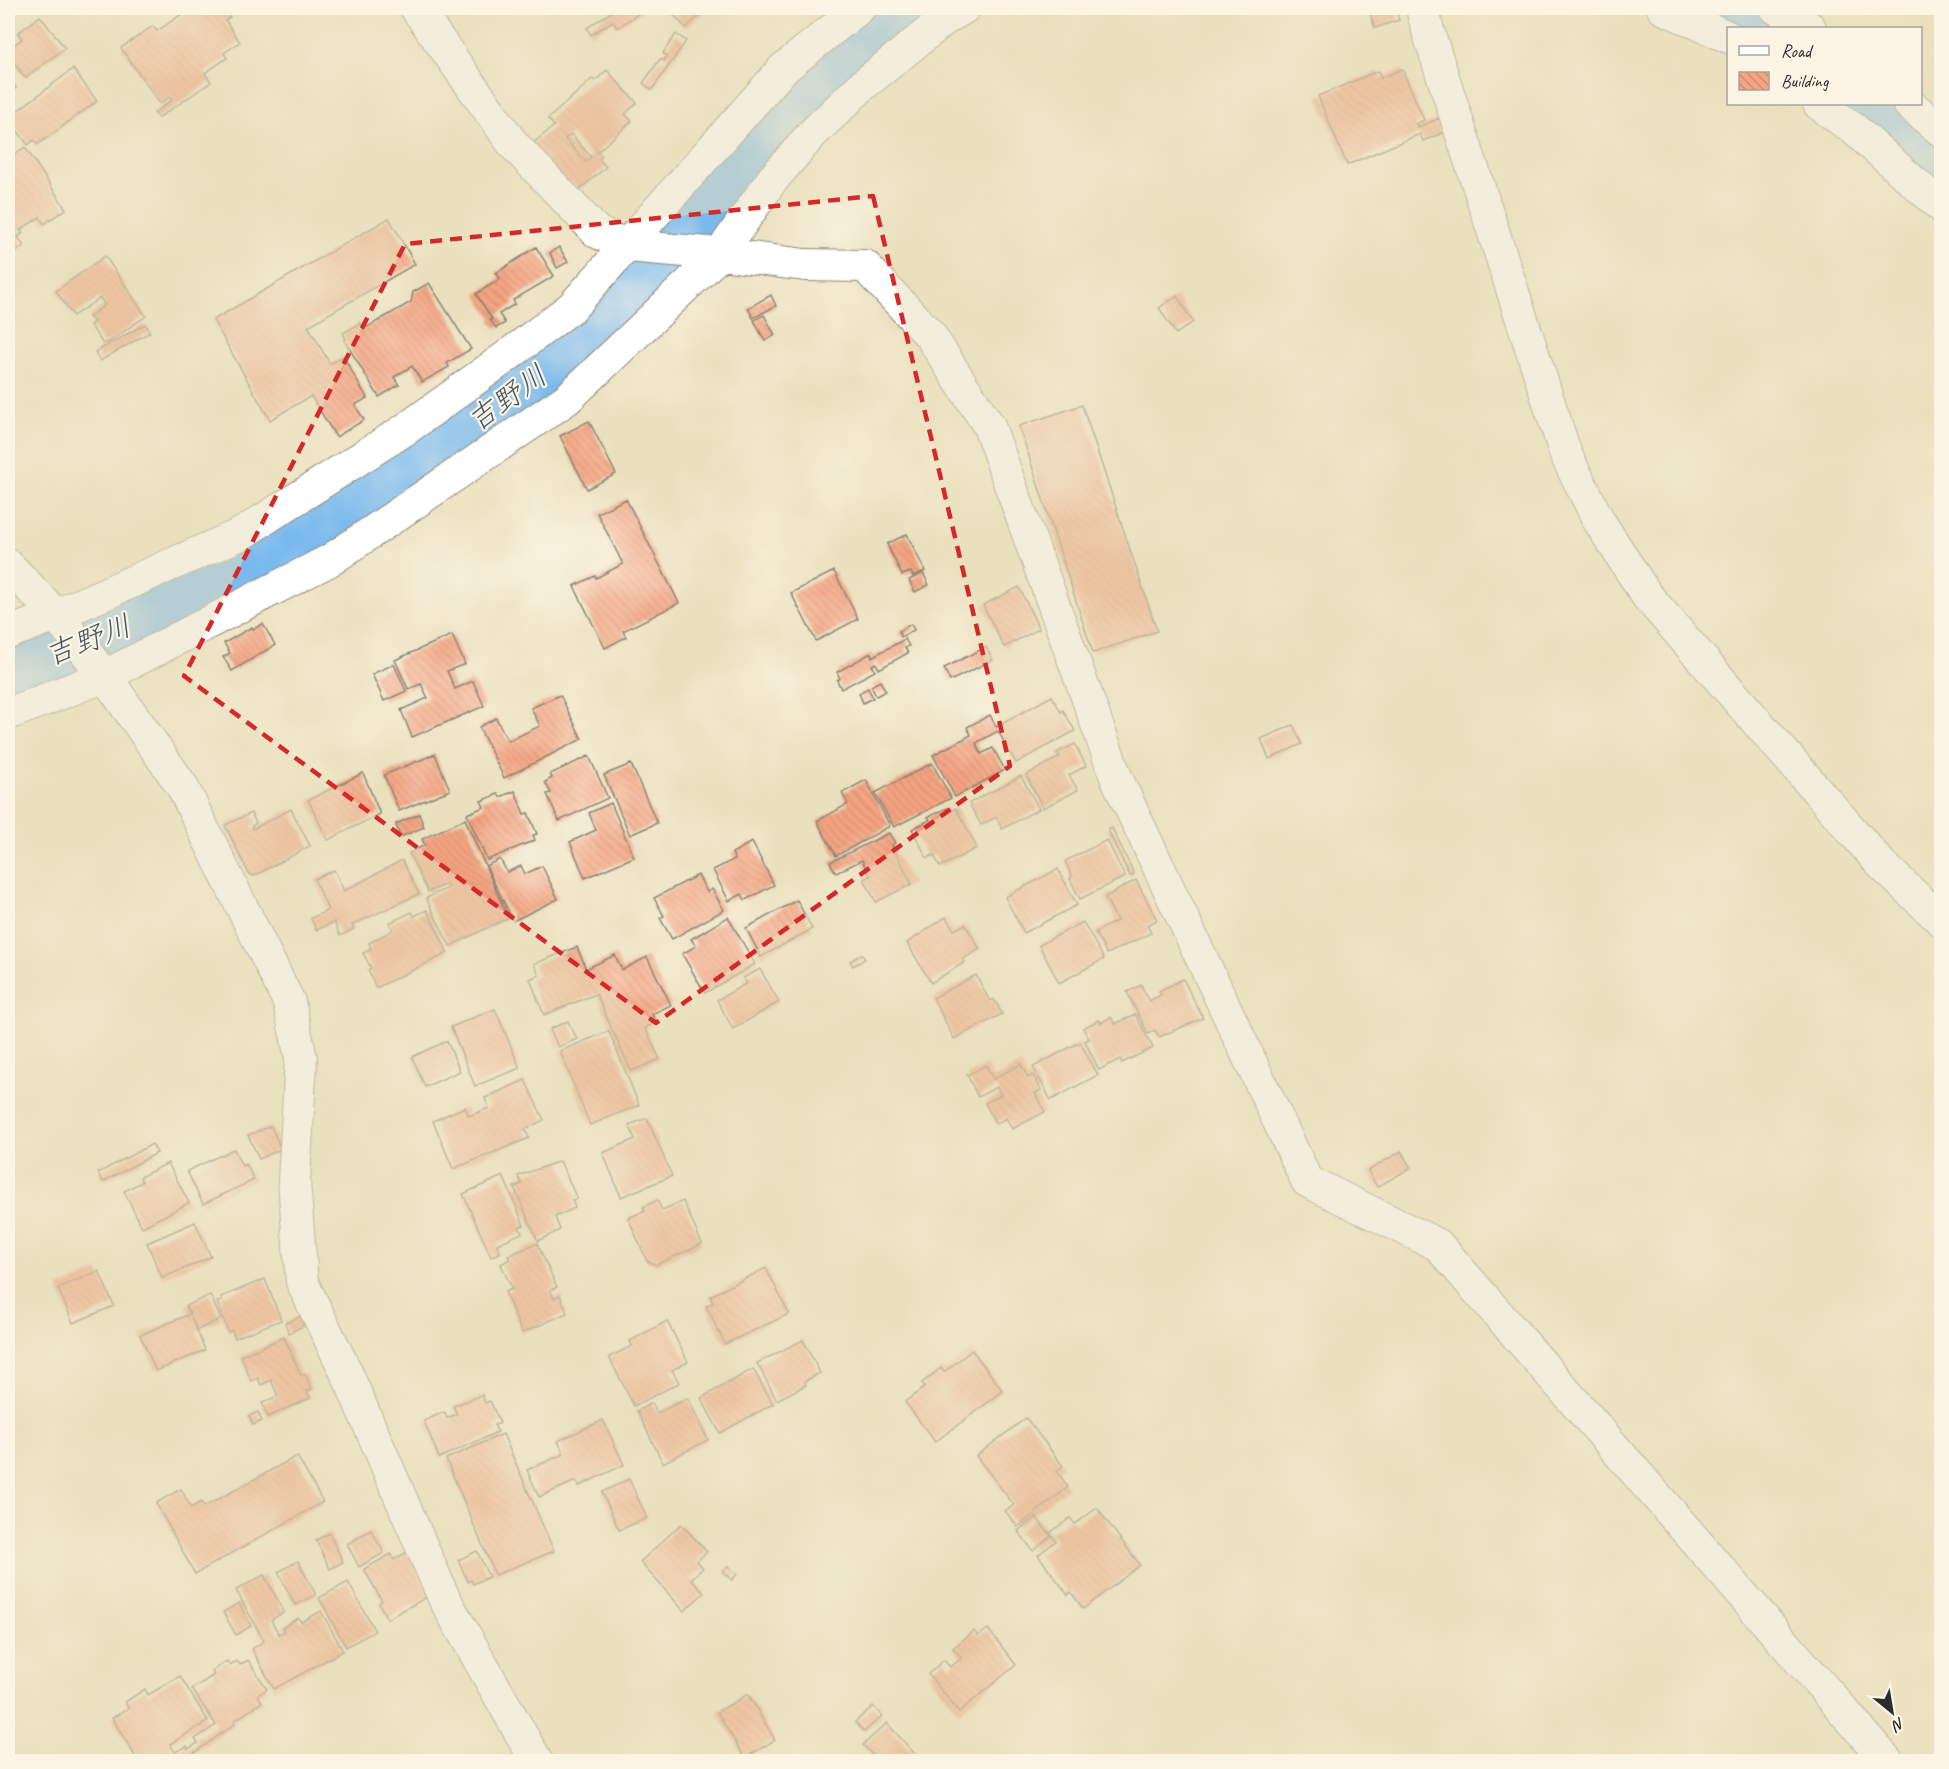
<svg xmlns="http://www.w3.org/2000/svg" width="1949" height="1769" viewBox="0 0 1949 1769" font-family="Caveat,'Klee One',sans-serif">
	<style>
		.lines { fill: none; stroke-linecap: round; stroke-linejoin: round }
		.river { stroke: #79b9ed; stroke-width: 62 }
		.building { fill: url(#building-back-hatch); fill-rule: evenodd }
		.street-casing { stroke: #8a8674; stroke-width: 34 }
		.street { stroke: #fff; stroke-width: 32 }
		.marked { fill: none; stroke: #d62828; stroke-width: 4.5; stroke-dasharray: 12 8; stroke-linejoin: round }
		.labels { text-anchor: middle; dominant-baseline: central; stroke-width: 4.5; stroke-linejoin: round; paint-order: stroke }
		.water-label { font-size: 30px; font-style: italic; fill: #425665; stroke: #fcf5e5 }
	</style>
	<defs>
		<pattern id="building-back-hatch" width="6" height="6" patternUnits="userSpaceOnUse" patternTransform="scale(1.5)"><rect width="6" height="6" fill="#f4a482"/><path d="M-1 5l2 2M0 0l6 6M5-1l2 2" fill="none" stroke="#d18d70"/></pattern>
	</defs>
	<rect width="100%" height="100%" fill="#fcf5e5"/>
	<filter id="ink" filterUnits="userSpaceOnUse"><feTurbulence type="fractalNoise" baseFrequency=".0167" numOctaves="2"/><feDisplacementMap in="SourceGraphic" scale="12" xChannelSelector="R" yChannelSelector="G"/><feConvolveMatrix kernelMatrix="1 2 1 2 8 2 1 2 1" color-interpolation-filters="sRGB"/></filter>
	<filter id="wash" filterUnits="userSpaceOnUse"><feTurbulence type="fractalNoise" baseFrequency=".008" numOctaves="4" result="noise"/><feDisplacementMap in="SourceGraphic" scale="24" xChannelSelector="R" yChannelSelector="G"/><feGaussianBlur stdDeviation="1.35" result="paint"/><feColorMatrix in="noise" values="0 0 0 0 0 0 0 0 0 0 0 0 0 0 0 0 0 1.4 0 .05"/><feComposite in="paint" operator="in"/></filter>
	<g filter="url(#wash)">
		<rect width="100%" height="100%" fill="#eae0bd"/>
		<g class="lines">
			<g class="river">
				<polyline points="1729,8 1745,14 1767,28"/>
				<polyline points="1864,104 1942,166"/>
				<polyline points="8,671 119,630 244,573 458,433 598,333 655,279 786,112 859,48 919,8"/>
			</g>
		</g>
		<g id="blocks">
			<g class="building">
				<polygon points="191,8 194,11 200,8 223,8 230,17 225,20 240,42 224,53 227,58 205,73 211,82 158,118 154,113 172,100 169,97 160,104 121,48 153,26 157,31"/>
				<polygon points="617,8 647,8 617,28 613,21 591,35 587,28"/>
				<polygon points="674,8 708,8 686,28 670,11"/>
				<polygon points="1368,8 1395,8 1399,20 1375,28"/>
				<polygon points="40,16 65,48 25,78 8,55 8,49 22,39 18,33"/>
				<polygon points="676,34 686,41 652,90 643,83 660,59 664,61 667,56 663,53"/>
				<polygon points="73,69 97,101 37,145 34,140 28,145 8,118"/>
				<polygon points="1402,69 1424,120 1416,124 1418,127 1440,118 1445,132 1423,141 1420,134 1347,165 1318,96 1378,71 1381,78"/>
				<path d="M607,70l30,33 -12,11 7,7 -35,31 5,4 -3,3 7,8 -27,23 -8,-8 -3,2 -36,-40 22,-18 -6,-7 44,-40 3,2zM571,134l20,23 -5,5 -21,-23z"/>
				<polygon points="9,77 16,88 8,93 8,78"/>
				<polygon points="25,147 66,209 44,224 40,217 20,230 23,233 18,237 24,246 8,257 8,159"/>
				<polygon points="389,218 415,264 308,326 330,364 343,356 367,398 355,405 364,420 336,437 311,396 270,420 213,320"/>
				<polygon points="536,247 554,276 513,300 515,304 499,314 505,323 496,328 490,320 492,319 476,294 500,279 496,273"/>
				<polygon points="559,247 568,262 557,268 550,253"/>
				<polygon points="105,256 146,316 107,343 106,342 103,344 90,325 94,322 89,317 105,305 100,298 73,316 56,291"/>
				<polygon points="429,283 471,349 447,363 449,367 422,382 412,366 394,377 399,385 379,397 344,340 346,339 343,333 360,323 364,329 411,302 413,292"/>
				<polygon points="771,295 776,306 753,318 748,308"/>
				<polygon points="1177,296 1193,322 1176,334 1159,308"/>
				<polygon points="764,315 775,335 765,341 754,320"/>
				<polygon points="145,324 150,332 100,361 95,352"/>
				<polygon points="1082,405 1157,631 1093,653 1019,426"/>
				<polygon points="589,421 616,474 587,489 560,436"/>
				<polygon points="626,499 679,603 623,631 626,637 605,648 574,586 595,576 596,578 623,564 597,513"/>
				<polygon points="907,534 925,571 913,576 911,572 902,575 887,544"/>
				<polygon points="834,571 858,619 816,641 791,593"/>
				<polygon points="923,573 929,585 915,592 909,580"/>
				<polygon points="1019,587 1039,629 1004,647 983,605"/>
				<polygon points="263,624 275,645 232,671 223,657 230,653 224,643 252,627 253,629"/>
				<polygon points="911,624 914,630 901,637 899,631"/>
				<polygon points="452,635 465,664 447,671 455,689 473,681 484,706 412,737 401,710 428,698 421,684 408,689 395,660"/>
				<polygon points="905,639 909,646 905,648 908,653 879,669 876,663 872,665 875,671 841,689 837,680 840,678 837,672 871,653 872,657"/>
				<polygon points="986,647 993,660 950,681 944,668"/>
				<polygon points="394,664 406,691 384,701 372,674"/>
				<polygon points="880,681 886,691 876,696 871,686"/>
				<polygon points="868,688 873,698 863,703 859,693"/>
				<polygon points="560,695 582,739 504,778 479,727 496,718 508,741 540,726 531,708"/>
				<polygon points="1052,696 1061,712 1063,710 1075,731 1016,763 998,731 976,743 981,754 993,748 1005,770 955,797 933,755 971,735 967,727 990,715 996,727"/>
				<polygon points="1293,725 1302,744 1269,759 1261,739"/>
				<polygon points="1075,744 1086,766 1069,775 1078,790 1043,808 1026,775 1060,757 1057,753"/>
				<polygon points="435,754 450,790 399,811 384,775"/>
				<polygon points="589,756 608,798 559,821 547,794 551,793 545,782 552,778 550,774"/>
				<polygon points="932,763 951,798 894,827 875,793"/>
				<polygon points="631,764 657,823 630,835 604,775"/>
				<polygon points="363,773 380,814 328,840 308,800"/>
				<polygon points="1021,776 1039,809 1002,829 996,817 981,825 969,803"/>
				<polygon points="866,780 890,826 836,856 817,821 848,804 842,793"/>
				<polygon points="515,791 524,814 528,813 537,834 533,835 535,840 487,860 467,814 484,807 481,801 498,794 500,797"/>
				<polygon points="611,803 634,857 585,878 570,842 596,830 589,813"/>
				<polygon points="947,808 948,812 956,808 977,848 940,867 934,855 927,858 912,829 930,820 928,817"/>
				<polygon points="291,809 310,846 254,876 249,874 225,825 251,813 256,823 252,826 253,829"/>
				<polygon points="419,814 424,827 400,837 396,824"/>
				<polygon points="465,819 508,918 450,946 426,898 448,888 446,884 428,892 409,853 425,845 422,839"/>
				<polygon points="1112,828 1134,874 1130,876 1108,830"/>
				<polygon points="889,833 895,843 892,845 912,884 876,902 864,879 870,876 862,860 836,873 830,862"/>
				<polygon points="1107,840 1125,877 1080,899 1070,879 1072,877 1065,861"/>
				<polygon points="752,842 774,885 745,900 742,894 729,901 713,870 735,859 732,853"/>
				<polygon points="500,859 507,872 521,866 525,874 542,866 558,899 513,921 486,866"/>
				<polygon points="402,860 419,894 352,925 354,929 340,936 334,922 316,930 311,918 328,910 314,879 334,870 344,891"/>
				<polygon points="1058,869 1077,905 1024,933 1005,897"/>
				<polygon points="698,875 707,892 712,889 724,910 672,939 660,918 664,916 654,898"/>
				<polygon points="1136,880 1157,920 1147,925 1151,933 1107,954 1095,932 1117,921 1105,897"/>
				<polygon points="797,900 812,929 761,957 746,928"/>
				<polygon points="427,910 448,953 376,988 368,970 371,968 363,953 371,949 369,943 393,930 389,923 412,912 414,916"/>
				<polygon points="728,917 755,964 705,993 682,954 696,946 691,939"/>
				<polygon points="946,917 954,930 965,924 980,949 963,959 965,962 931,983 907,943"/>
				<polygon points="1083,922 1104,959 1059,983 1039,945"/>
				<polygon points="577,947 586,969 615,955 622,970 647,957 671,1005 652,1014 656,1022 645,1028 660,1059 631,1071 596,994 544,1015 530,979 539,975 534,964"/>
				<polygon points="862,954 865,959 853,966 850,961"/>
				<polygon points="760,969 779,1002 733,1029 717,1000 747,983 743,978"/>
				<polygon points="976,975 990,1001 994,999 1002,1014 954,1039 933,998"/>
				<polygon points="1183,979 1203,1018 1159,1037 1155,1030 1148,1034 1127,992 1141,985 1149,1001 1161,995 1159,991"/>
				<polygon points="495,1009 520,1068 475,1086 451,1027"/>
				<polygon points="1135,1014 1153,1048 1122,1063 1120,1059 1099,1070 1085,1041 1089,1039 1083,1028 1099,1020 1101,1023 1111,1017 1115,1024"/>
				<polygon points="568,1021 577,1039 558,1047 550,1029"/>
				<polygon points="609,1031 639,1105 590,1125 560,1051"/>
				<polygon points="447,1041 460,1071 425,1087 412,1057"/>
				<polygon points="1080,1042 1098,1075 1051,1100 1033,1067"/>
				<polygon points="1021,1064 1028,1078 1033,1075 1041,1090 1035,1093 1045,1112 1012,1129 1006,1118 996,1124 985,1103 1001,1095 997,1087 978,1097 967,1075 986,1065 993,1079"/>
				<polygon points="525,1080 544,1120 525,1129 529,1138 453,1169 433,1121 465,1107 469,1116 489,1108 485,1098"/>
				<polygon points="647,1118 672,1176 621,1197 603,1153 635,1139 629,1125"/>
				<polygon points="271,1126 281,1149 259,1159 248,1135"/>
				<polygon points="152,1144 157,1153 103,1182 98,1173"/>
				<polygon points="234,1149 242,1166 246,1164 254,1180 203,1204 187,1171"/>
				<polygon points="1401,1151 1411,1168 1377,1187 1368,1171"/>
				<polygon points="560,1161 577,1199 572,1200 575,1208 555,1217 560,1230 538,1241 514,1187 522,1184 518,1176"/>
				<polygon points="168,1163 189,1203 142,1227 124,1191 142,1182 140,1177"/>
				<polygon points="503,1176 524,1225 519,1227 522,1233 497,1244 500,1253 491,1257 463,1194"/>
				<polygon points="657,1200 662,1210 683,1201 702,1244 656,1265 647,1261 628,1218 645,1211 643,1207"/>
				<polygon points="195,1222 211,1257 162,1278 147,1243"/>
				<polygon points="537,1243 557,1287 550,1290 554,1298 560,1295 567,1313 522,1333 505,1292 512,1289 501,1264 510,1259 508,1256"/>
				<polygon points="766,1268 789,1314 725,1344 706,1306 713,1303 710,1296"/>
				<polygon points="99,1271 114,1306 73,1323 58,1288"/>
				<polygon points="265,1279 281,1320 235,1338 232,1330 228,1332 217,1302 222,1301 221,1297"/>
				<polygon points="210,1295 221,1319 197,1330 191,1317 205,1350 156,1371 140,1335 190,1314 186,1306"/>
				<polygon points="301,1316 305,1325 289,1333 285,1323"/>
				<polygon points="667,1321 688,1362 672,1370 679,1383 634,1406 609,1357 632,1346 630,1341"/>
				<polygon points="284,1337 301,1375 305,1374 312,1389 307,1391 310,1398 268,1417 262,1403 278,1396 271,1380 261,1385 258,1378 251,1381 241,1356"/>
				<polygon points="803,1340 820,1373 805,1381 806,1385 777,1400 757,1363"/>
				<polygon points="972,1350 1003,1391 935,1442 905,1402 925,1387 922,1383 941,1368 944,1372"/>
				<polygon points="753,1369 773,1404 720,1433 701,1398"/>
				<polygon points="482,1395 485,1403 490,1401 500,1423 494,1425 498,1432 439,1458 424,1421 444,1412 447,1418 457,1414 453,1406"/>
				<polygon points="688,1398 708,1440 663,1463 637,1411 652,1403 657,1413"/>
				<polygon points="258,1412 262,1421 253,1425 249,1416"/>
				<polygon points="1026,1418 1063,1466 1057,1471 1068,1487 1018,1527 1005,1511 1014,1505 976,1456"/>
				<polygon points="603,1420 624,1465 579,1486 576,1481 539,1497 527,1470 564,1454 558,1441"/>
				<polygon points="503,1434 554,1551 495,1575 446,1459"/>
				<polygon points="297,1456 323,1502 195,1574 156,1503 181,1489 191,1508 201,1502 204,1507"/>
				<polygon points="629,1479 647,1518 619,1530 602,1492"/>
				<polygon points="1097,1508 1140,1565 1083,1609 1071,1592 1068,1595 1038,1555 1056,1541 1050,1533 1070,1518 1075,1524"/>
				<polygon points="1036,1517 1051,1536 1033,1551 1018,1531"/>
				<polygon points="681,1524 707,1552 697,1561 703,1568 691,1579 704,1593 684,1611 640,1562"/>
				<polygon points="371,1530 384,1553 359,1567 347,1544"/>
				<polygon points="329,1533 343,1562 330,1569 316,1540"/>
				<polygon points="477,1551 489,1577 473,1584 471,1580 468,1582 458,1560"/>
				<polygon points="407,1552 431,1595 387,1619 379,1603 382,1601 364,1569 391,1554 394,1560"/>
				<polygon points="298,1561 316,1595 295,1605 278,1572"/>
				<polygon points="728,1566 737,1574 732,1580 723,1572"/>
				<polygon points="264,1575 284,1612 271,1620 279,1634 285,1631 283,1627 298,1618 301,1622 321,1611 343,1651 274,1689 252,1649 264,1641 236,1590"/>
				<polygon points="348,1582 375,1631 346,1647 319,1598"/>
				<polygon points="239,1603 251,1626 236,1635 223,1612"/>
				<polygon points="988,1629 1016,1665 959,1712 928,1674 944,1660 950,1667 962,1658 953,1648 974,1631 978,1636"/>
				<polygon points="248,1660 267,1689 258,1695 262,1702 234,1721 235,1724 182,1761 138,1761 112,1718 129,1708 125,1702 145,1689 148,1695 180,1676 208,1721 170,1744 175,1752 187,1746 188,1749 198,1743 195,1739 216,1725 192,1689 214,1675 212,1671 227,1661 230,1665 237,1661 240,1665"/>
				<polygon points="748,1694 775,1740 745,1758 717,1712"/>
				<polygon points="873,1706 882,1716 864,1732 855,1722"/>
				<polygon points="887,1723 914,1753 922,1761 878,1761 863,1745"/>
			</g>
		</g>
	</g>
	<g filter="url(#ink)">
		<use href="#blocks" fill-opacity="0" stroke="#8a8674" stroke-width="1.5"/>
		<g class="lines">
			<g class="street-casing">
				<g id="street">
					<polyline points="416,8 513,144 597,232 627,246 720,254 805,265 865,266 930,335 989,426 1116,777 1307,1181 1438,1245 1888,1762"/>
					<polyline points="1422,8 1428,31 1566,455 1599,521 1647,596 1882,865 1942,921"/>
					<polyline points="1663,8 1728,37"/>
					<polyline points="1776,8 1810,28"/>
					<polyline points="1819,104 1855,130 1942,207"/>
					<polyline points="1909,104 1942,131"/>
					<polyline points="8,565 56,615 105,676 182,786 289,1002 301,1058 294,1181 302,1282 348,1376 444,1598 537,1762"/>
					<polyline points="8,633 56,615 241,534 406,429 506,357 572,307 783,69 859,8"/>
					<polyline points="8,714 105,676 332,559 567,399 720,254 772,180 813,133 863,85 945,19 964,8"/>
				</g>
			</g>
			<use href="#street" class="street"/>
		</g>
	</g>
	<path d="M0 0H1949V1769H0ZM873,196l137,570 -354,257 -472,-347 221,-432z" fill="#eae0bd" fill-opacity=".55" fill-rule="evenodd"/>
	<path class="marked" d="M873,196l137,570 -354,257 -472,-347 221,-432z"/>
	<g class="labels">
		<g class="water-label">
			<text transform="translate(507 398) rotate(-36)">吉野川</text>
			<text transform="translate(88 640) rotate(-21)">吉野川</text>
		</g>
	</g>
	<rect width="1949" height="1769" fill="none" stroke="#fcf5e5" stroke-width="30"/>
	<rect x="1727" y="27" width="195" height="78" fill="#fcf5e5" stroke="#a8a49b" stroke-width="1.5"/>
	<rect x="1739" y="46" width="30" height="9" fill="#ffffff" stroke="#a8a49b" stroke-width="1.5"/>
	<text x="1781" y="57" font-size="18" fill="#2b2b2b">Road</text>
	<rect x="1739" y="72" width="30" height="18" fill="url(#building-back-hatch)" stroke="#a8a49b" stroke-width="1.5"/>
	<text x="1781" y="87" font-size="18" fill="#2b2b2b">Building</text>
	<g transform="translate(1892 1712) rotate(150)" stroke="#fcf5e5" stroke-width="4.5" paint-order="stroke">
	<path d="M0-4.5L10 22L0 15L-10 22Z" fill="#2b2b2b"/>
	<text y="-9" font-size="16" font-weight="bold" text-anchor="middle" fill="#2b2b2b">N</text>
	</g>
</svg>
